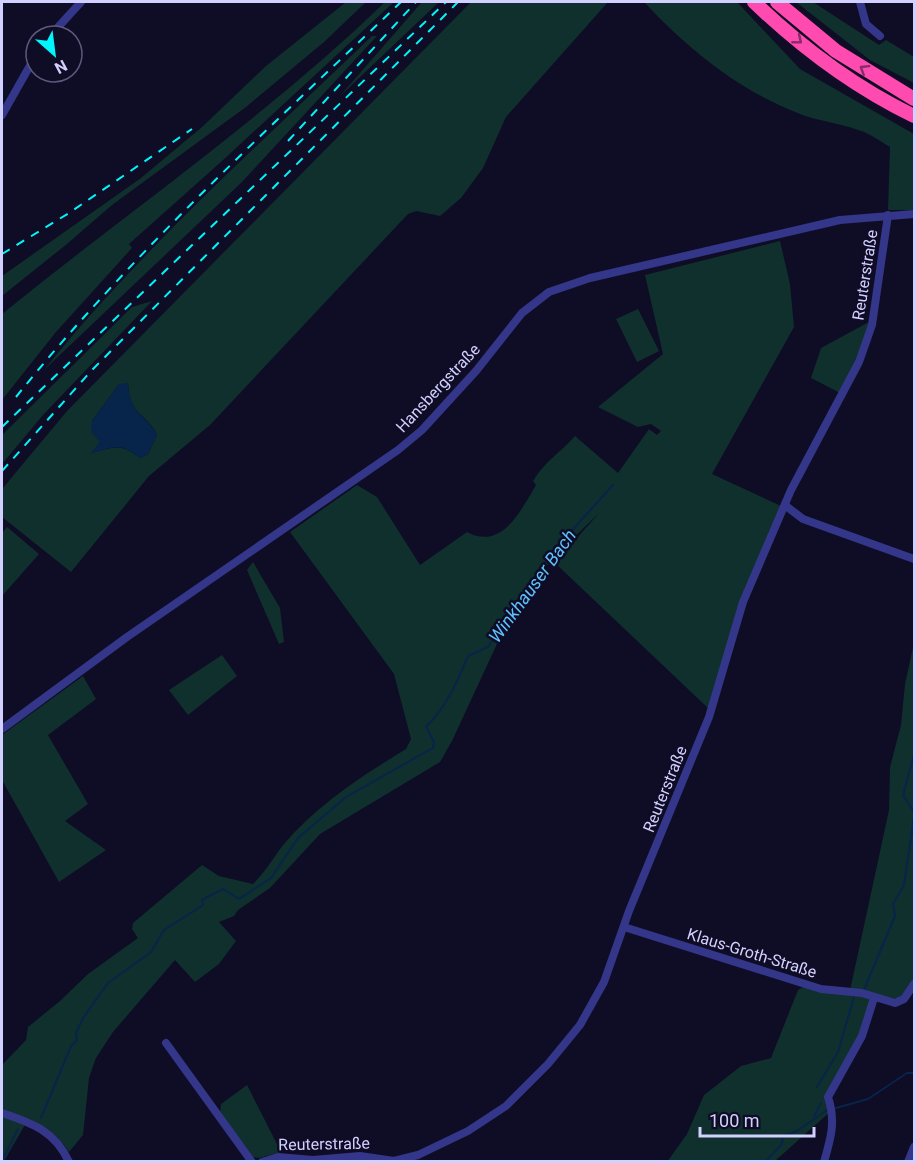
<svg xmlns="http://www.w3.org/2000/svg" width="916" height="1163" viewBox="0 0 916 1163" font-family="Roboto,sans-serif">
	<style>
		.green { fill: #0f302c; fill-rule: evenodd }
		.water { fill: #07244a }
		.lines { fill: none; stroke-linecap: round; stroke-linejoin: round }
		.stream { stroke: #07244a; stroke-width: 2 }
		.minor { stroke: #333689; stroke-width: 8 }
		.motorway { stroke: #ff4baf; stroke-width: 14 }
		.rail { stroke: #00f6fb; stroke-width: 2; stroke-dasharray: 9 8; stroke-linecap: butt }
		.oneway { stroke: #872c6a }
		.labels { text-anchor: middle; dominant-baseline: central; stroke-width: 5; stroke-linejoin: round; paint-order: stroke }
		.street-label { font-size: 16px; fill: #d2d0ff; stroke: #0f0c25 }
		.water-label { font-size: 18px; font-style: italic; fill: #5ec1ff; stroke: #0f0c25 }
	</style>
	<rect width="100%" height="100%" fill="#0f0c25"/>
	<g class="green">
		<polygon points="346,2 366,2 324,42 246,107 112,205 67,244 2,296 2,276 141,178 202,127 266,66"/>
		<path d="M385,2h9l-172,159 -93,83 3,4 -76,84 -54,68v-86c128,-104 264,-197 383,-312z"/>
		<polygon points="422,2 439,2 339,97"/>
		<path d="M471,2h137l-102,115 -23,51 -22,30 -21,18 -24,-5 -8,3 -198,211 -61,51 -78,96 -69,-55v-28l65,-78zM119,384h9c2,33 17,27 29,51l-9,19 -8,4c-19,-15 -26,-11 -48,-5l8,-11 -8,-21z"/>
		<path d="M644,2h93l63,67 114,65v76h-26l2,-63c-10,-6 -21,-14 -32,-17 -19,-7 -40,-9 -58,-16 -62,-24 -112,-65 -156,-112z"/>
		<polygon points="796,2 813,2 879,45 886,40 914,57 914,83 870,60"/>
		<path d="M372,36h5l-135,146 -198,188c98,-122 216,-226 328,-334z"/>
		<path d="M780,241l10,43 4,43 -82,147 69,32 -41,94 -31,109 -154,-146 44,-50 -48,47 -48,71 -51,110 -12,21 -120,72 -50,54 -32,22 -4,6 -15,6 17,19 -17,23 -24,18 -20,-22 -62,72 -17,26 -7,20 -6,57 -14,17c-16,-25 -40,-33 -67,-41v-46l24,-25 2,-13 32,-26 28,-27 50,-36 -6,-9 1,-6 69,-58 17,11 34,8c15,-15 19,-25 31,-40 34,-40 78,-68 122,-95l5,-10 -17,-65 -104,-142 67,-47 20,12 43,68 47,-33c35,19 54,-22 69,-47l-3,-4c13,-21 26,-27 42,-45l43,37 31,-44 8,6 4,-4 -10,-7 -13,3 -40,-20 65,-53 -18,-79z"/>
		<polygon points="152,301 43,415 2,464 2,435 132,307"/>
		<polygon points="638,309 659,351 637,362 616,319"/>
		<polygon points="869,322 859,354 840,393 811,378 821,348"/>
		<polygon points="7,527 39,554 2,596 2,533"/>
		<polygon points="253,562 280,608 284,642 279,644 247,570"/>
		<path d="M914,643v337c-14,23 -17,21 -42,14l-12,40 -33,62 4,15 -56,50 -108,1 20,-28 17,-39 37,-29 30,-8 27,-68 5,-3 46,8 40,-185 1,-43 11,-42 4,-41z"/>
		<polygon points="222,655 237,676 188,715 169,690"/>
		<polygon points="83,676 96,699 48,735 88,804 65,821 106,850 59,882 2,780 2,735"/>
		<polygon points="247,1085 281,1152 259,1158 253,1157 220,1113 221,1104"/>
		<polygon points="2,1116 26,1123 4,1161 2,1161"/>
	</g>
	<path class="water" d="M128,383c2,34 16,28 29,52l-9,19 -8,4c-20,-16 -27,-11 -50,-4l10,-12 -9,-10 1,-11 27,-37z"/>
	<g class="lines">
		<g class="stream">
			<polyline points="914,755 903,795 914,812"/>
			<polyline points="864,990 895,916 893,904 904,885 914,817"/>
			<polyline points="817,1087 838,1052 854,997"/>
			<polyline points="836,1108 868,1099 907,1073 914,1073"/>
			<polyline points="814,1116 821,1103"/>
			<path d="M41,1118l30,-72 6,-6 -1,-7 7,-15 25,-35 43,-31 13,-22 39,-25 -1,-5 21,-11 16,10 32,-21 27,-40 48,-41 87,-49 1,-6 -8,-15c20,-20 31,-44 42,-71l20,-9 28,-45 40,-54 57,-63"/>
			<polyline points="2,1161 18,1129"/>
			<polyline points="765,1162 782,1144 783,1136 797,1131 827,1110"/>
		</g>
		<g class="minor">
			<polyline points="860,2 866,24 880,36"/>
			<polyline points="50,36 81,2"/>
			<polyline points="2,115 36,55"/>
			<polyline points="786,506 803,519 914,559"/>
			<polyline points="2,729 127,637 398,450 422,430 476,371 522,313 549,292 590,278 840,220 914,214"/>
			<polyline points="624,927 821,989 862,993 895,1003 904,999 914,984"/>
			<polyline points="166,1043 252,1162"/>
			<path d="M2,1113c30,10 53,18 67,49"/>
			<polyline points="262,1162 278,1157 313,1160 360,1156 394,1161 418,1155 468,1131 506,1106 548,1064 580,1025 604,982 629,911 709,717 743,602 791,490 859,362 872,325 888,215"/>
			<path d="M824,1162c7,-24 12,-41 4,-65l34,-61 12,-38"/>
			<polyline points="908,1162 914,1147"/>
		</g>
		<g class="motorway">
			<path d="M754,2c47,45 102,86 160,114"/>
			<polyline points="777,2 836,51 914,99"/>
		</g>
		<g class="rail">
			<polyline points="288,141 416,2"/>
			<polyline points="2,254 69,213 192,129"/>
			<path d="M16,397c116,-144 252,-268 385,-395"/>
			<polyline points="2,427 446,2"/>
			<polyline points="2,471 92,370 458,2"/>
		</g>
	</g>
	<defs><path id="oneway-chevron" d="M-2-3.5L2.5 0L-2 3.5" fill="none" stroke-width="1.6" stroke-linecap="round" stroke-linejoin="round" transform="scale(1.5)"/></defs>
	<g class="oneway">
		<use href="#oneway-chevron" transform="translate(798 40) rotate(39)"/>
		<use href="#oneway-chevron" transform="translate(864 69) rotate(-148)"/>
	</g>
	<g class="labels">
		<g class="street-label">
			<text transform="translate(865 275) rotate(-81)">Reuterstraße</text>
			<text transform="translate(438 388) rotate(-47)">Hansbergstraße</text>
			<text transform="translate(665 789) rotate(-68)">Reuterstraße</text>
			<text transform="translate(752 953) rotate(17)">Klaus-Groth-Straße</text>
			<text transform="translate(324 1144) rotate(-1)">Reuterstraße</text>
		</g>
		<g class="water-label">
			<text transform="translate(532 586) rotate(-54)">Winkhauser Bach</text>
		</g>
	</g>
	<rect width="916" height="1163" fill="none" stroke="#d2d0ff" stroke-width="6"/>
	<g transform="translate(54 54) rotate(152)"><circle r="28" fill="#0f0c25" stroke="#5d5a7c" stroke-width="1.5"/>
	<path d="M0-4.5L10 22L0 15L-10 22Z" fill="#00f6fb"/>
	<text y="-9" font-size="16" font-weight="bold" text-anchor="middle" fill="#d2d0ff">N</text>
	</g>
	<path d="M700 1127v9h114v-9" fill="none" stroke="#d2d0ff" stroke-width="3"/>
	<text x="709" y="1127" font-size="18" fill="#d2d0ff" stroke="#0f0c25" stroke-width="4.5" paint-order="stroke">100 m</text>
</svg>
